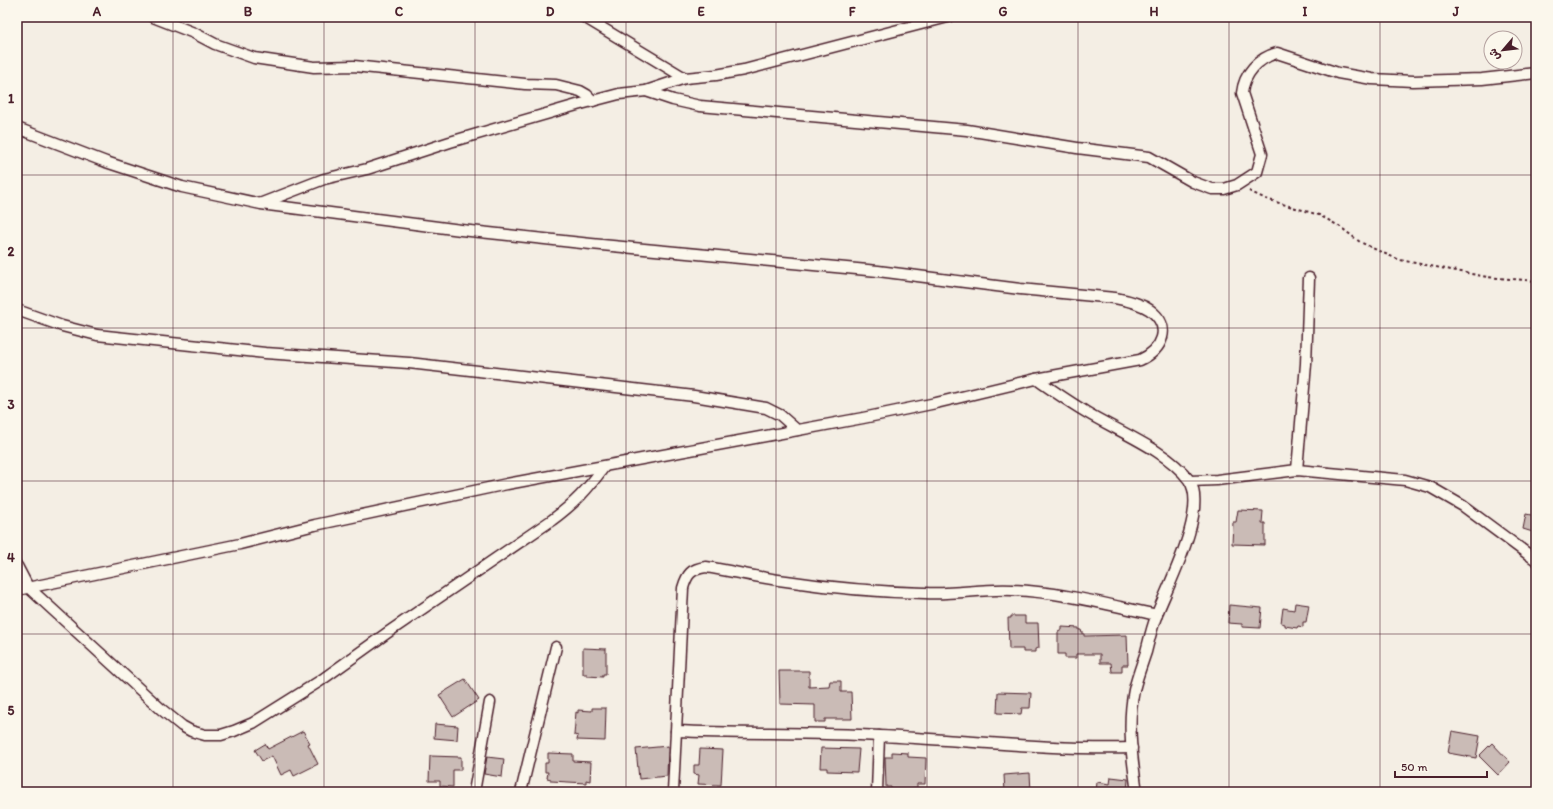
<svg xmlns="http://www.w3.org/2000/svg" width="1553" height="809" viewBox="0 0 1553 809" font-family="Itim,'Playpen Sans Arabic',sans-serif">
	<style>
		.building { fill: #cabbb6; stroke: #4a1f2b }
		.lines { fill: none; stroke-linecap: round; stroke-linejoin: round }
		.street-casing { stroke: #4a1f2b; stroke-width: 13 }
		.path { stroke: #4a1f2b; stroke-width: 2; stroke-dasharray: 3 3; stroke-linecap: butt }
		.street { stroke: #fbf7ec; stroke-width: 10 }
		.grid { fill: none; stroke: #4a1f2b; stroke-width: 1; stroke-opacity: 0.55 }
		.neatline { fill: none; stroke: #4a1f2b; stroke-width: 1.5 }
		.grid-label { font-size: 13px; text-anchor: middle; font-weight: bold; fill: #4a1f2b }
	</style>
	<rect width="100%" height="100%" fill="#f4eee4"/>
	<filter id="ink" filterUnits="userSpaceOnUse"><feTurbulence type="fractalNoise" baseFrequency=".025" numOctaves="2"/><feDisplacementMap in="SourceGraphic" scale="8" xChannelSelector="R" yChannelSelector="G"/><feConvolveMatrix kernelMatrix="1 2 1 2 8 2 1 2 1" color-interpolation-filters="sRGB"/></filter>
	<g filter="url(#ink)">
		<g class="building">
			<polygon points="1238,510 1263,511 1262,523 1265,523 1265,545 1232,544 1233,522 1236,522"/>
			<polygon points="1526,514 1536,516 1536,533 1523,529"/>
			<polygon points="1295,603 1309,605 1306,622 1303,622 1303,627 1298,626 1297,628 1285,626 1285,624 1281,623 1283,608 1294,610"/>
			<polygon points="1229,605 1262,608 1260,628 1242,627 1242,624 1228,623"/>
			<polygon points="1011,616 1025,616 1025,623 1038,623 1039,648 1035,649 1035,652 1023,652 1023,649 1009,649 1008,618 1011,618"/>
			<polygon points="1062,627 1079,628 1079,630 1081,630 1082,633 1084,633 1084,636 1127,635 1128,665 1122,665 1122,672 1112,672 1111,663 1100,663 1100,654 1076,654 1076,658 1065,658 1065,654 1058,654 1058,632 1062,630"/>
			<polygon points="583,648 606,649 606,674 603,674 603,677 587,676 587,674 583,674"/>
			<polygon points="779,671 809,671 809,687 829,686 830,681 841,681 841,692 851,692 852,719 825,719 825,722 815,722 815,705 780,704"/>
			<polygon points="465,679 479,700 453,717 439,695"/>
			<polygon points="998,692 1031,693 1030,708 1022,708 1021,714 997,713"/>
			<polygon points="592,708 606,708 605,741 577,740 578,736 574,735 576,712 578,713 578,710 592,711"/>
			<polygon points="435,724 458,726 457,740 434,738"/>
			<polygon points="303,731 310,743 308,744 318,764 294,776 291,770 281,775 272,756 262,761 255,750 265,744 268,749"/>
			<polygon points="1452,731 1480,736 1476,758 1448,753"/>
			<polygon points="1492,743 1510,762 1498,775 1479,756"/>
			<polygon points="668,746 667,776 639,779 636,749"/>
			<polygon points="821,748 859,749 857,772 827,771 827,768 820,768"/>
			<polygon points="700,749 723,750 721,785 698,784 699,775 694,774 694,765 699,765"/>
			<polygon points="892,752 908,753 908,757 926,758 925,784 917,784 917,788 913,788 913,792 891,792 891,787 886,787 885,757 892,757"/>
			<polygon points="548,753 573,754 573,761 591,762 590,781 586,780 586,783 551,781 551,779 547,778 548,772 545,772 545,763 548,763"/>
			<polygon points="430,756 461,757 461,770 453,770 453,787 440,786 440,781 429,781"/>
			<polygon points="487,757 504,759 502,777 484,774"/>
			<polygon points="1030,773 1031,792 1005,792 1004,775"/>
			<polygon points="1111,777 1128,779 1127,792 1096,792 1097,782 1110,784"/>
		</g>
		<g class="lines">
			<g class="street-casing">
				<g id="street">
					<polyline points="153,17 194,33 215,44 254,58 314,67 354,66 525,84 556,85 580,91 587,95 593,101"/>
					<polyline points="584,17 685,78"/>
					<path d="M646,91l27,9 27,6 267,24 110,18 72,9 44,25 19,7h12l13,-4 20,-13 5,-18 -20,-61c2,-19 16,-35 35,-40l61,20 34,6 41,2 69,-2 54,-6"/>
					<path d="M17,128l89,34 76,25 79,17 200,26 130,14 287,27 142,18 95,9c11,2 25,5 35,12 23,17 12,40 -10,50l-104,19 -100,24 -73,15 -356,66 -192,41 -75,19 -223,46"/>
					<polyline points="262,203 324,179 367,169 450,142 577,105 619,94 646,91 685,78 716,75 744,70 948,17"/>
					<polyline points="17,310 62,326 97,335 265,353 409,363 694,396 766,408 780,415 797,430"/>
					<path d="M1036,379c16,11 33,23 50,33 31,19 81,38 103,68 20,29 -21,105 -32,134 -5,13 -8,26 -11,38 -4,12 -9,25 -12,38 -7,33 -2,69 3,102"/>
					<polyline points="1297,470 1306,364 1309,278"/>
					<polyline points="1190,481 1217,480 1297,470 1405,480 1430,487 1463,506 1536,560"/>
					<path d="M17,566l11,21 133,122 21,17 9,5 14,4h16l13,-4 19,-8 67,-42 67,-48 165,-113c23,-17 35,-30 52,-53"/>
					<path d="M676,731c68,3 136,1 204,5 84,4 167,14 252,12"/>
					<polyline points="474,792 490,702"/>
					<polyline points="521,792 556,647"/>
					<path d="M673,792l10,-204c4,-14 8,-19 23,-21 27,4 53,11 80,14 46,7 93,11 139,12 30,2 59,-5 88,-3 49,2 96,15 144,25"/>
					<polyline points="877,792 879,736"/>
				</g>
			</g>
			<polyline class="path" points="1249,191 1266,199 1319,215 1339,226 1360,242 1381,252 1400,260 1487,277 1536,281"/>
			<use href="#street" class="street"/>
		</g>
	</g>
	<path class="grid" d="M173,17v775M324,17v775M475,17v775M626,17v775M776,17v775M927,17v775M1078,17v775M1229,17v775M1380,17v775M17,175h1519M17,328h1519M17,481h1519M17,634h1519"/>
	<rect width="1553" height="809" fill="none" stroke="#fbf7ec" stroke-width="44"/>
	<g transform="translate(1503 50) rotate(242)"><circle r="19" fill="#fbf7ec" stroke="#b4a19f"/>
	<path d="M0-3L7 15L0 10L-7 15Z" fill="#4a1f2b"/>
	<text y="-6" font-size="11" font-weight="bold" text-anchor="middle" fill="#4a1f2b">ش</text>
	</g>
	<path d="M1395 771v6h92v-6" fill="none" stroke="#4a1f2b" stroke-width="2"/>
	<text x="1401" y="771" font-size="12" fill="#4a1f2b" stroke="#fbf7ec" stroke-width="3" paint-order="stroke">50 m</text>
	<rect x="22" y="22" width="1509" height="765" class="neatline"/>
	<g class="grid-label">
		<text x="97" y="16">A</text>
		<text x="248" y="16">B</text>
		<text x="399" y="16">C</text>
		<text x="550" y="16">D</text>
		<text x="701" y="16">E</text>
		<text x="852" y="16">F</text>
		<text x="1003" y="16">G</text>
		<text x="1154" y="16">H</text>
		<text x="1305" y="16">I</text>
		<text x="1456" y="16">J</text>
		<text x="11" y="103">1</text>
		<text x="11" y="256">2</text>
		<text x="11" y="409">3</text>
		<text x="11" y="562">4</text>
		<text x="11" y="715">5</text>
	</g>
</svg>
